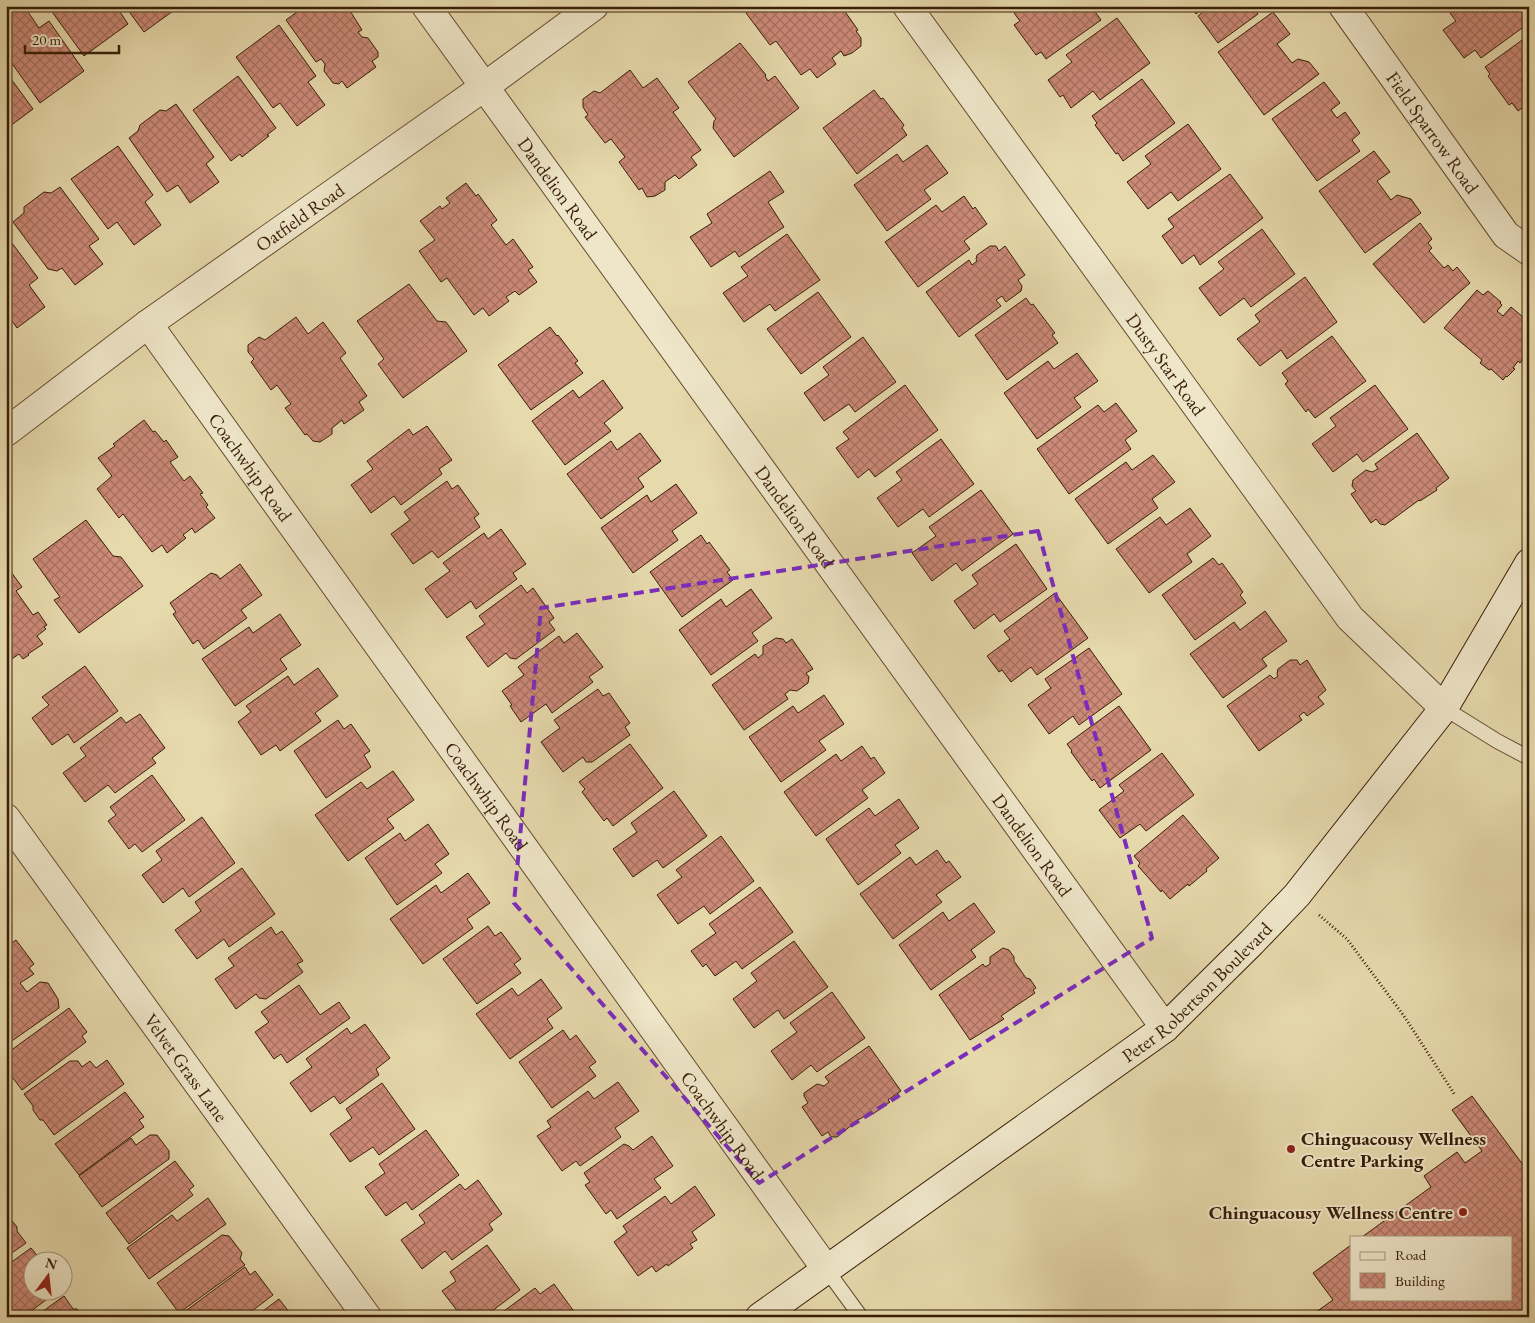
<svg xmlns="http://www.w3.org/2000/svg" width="1535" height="1323" viewBox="0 0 1535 1323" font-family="'EB Garamond',serif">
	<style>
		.building { fill: url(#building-cross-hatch); stroke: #381e07 }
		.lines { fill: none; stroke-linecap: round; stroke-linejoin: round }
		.lane-casing { stroke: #644d30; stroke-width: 16 }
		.street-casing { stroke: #644d30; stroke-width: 30 }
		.secondary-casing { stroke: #381e07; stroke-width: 30 }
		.path { stroke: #381e07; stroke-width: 3; stroke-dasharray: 1 2.5; stroke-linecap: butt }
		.lane { stroke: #efe6c9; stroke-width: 14 }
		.street { stroke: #efe6c9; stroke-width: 28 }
		.secondary { stroke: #efe6c9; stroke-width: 28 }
		.marked { fill: none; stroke: #7b2cbf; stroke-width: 4; stroke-dasharray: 10 6; stroke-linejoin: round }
		.poi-dot { fill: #8f2418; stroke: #efe6c9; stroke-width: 2 }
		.labels { text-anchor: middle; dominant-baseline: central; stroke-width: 4; stroke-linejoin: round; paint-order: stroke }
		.street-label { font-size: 19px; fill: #381e07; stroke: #efe6c9 }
		.poi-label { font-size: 19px; font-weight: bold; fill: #381e07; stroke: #efe6c9; text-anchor: start }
	</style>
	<defs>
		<pattern id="building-cross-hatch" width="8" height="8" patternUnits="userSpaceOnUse" patternTransform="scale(1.25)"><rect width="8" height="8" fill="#cc8a78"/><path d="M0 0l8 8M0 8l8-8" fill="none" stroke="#a77060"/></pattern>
	</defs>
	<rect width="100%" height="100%" fill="#e6d9ac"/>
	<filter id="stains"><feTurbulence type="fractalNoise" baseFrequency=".004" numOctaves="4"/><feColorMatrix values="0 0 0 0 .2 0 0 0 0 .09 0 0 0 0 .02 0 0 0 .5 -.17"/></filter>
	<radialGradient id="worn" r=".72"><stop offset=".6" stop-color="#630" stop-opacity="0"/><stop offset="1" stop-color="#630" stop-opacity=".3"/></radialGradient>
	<g class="building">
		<polygon points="19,6 24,6 39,28 49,21 84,71 40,103 6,55 6,50 10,48 6,42 6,16"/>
		<polygon points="51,6 116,6 128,24 84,56 50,9 52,8"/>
		<polygon points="125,6 180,6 144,32"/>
		<polygon points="305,6 347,6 362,30 358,32 362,37 368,38 378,52 378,57 372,61 376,67 347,88 342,81 339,84 333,83 324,71 325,64 321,59 316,62 286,20"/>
		<polygon points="755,6 841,6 858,30 856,31 861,38 861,46 852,53 844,56 841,51 832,58 836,64 817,78 810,69 801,75 776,41 770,45 746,13"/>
		<polygon points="1024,6 1091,6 1101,20 1046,59 1041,52 1036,55 1014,25 1020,21 1014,13"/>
		<polygon points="1190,6 1207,6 1196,14"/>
		<polygon points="1209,6 1252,6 1258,14 1218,43 1198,16 1209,7"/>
		<polygon points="1459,6 1529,6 1529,23 1481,58 1475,50 1464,58 1443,30 1456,21 1450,13"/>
		<polygon points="1273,12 1290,34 1277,44 1292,63 1298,59 1309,62 1319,74 1264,115 1218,52"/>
		<polygon points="1117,18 1150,63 1100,100 1093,91 1071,108 1063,95 1060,97 1048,80 1072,62 1066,55"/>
		<polygon points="279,25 316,76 308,82 325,105 297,126 280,103 273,108 236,57"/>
		<polygon points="1529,35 1529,103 1518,111 1512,103 1509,105 1488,76 1490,74 1485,67"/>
		<polygon points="740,43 766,75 765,76 768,81 775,76 799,108 734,157 713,128 714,121 716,119 688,82"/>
		<polygon points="630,70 643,88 657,78 679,108 673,112 701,150 691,157 697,165 679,179 675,175 665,182 665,190 655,196 647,197 642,188 639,190 619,162 625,157 611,139 605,143 585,117 588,115 583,107 583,99 594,91 600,93"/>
		<polygon points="6,72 33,109 6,129"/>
		<polygon points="238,76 276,128 267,135 269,136 242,157 240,154 231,161 193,110"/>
		<polygon points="1142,79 1175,123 1123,161 1118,153 1116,154 1095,125 1097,123 1092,116"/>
		<polygon points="1324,82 1340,103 1331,110 1337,118 1345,112 1360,133 1352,140 1360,151 1317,181 1272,119"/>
		<polygon points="874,90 881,99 883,98 904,125 902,128 907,135 857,174 823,128"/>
		<polygon points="176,104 214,157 206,164 219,182 190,203 178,185 167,192 129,138 138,131 140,125 160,110 166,111"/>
		<polygon points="1188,124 1221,169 1178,201 1171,192 1148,209 1127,182 1151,164 1145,156"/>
		<polygon points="927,145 948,173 924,190 931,199 887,231 854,185 897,154 903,162"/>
		<polygon points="118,146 153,195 145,202 161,225 134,245 117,222 108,229 71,179"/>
		<polygon points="1374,151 1390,172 1377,181 1391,200 1397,195 1411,199 1421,213 1365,253 1319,191"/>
		<polygon points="770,171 784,192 768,202 784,227 739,257 735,251 711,267 690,237 712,223 707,214"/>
		<polygon points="1230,174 1263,218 1200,265 1194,255 1182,264 1162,236 1174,227 1168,219"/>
		<polygon points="466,183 476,196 478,194 497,220 491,225 506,245 513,239 533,267 528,270 537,282 519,295 515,291 506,297 509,301 489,316 483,308 474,315 447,278 441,282 419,251 435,240 420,221 440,206 442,209 450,203 446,198"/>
		<polygon points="60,187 99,239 89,246 103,264 75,285 62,268 57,271 48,269 13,222 24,213 24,207 44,192 51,193"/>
		<polygon points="964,196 973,209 975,207 987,224 964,241 970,249 918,287 885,242 936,205 942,212"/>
		<polygon points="1420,223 1432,239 1428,243 1432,248 1429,251 1444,268 1448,265 1453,271 1457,267 1470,283 1424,323 1373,264"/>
		<polygon points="1262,229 1295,274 1251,307 1244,298 1220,316 1199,288 1224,269 1218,262"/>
		<polygon points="787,234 820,280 775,311 770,304 744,322 723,293 748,276 741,267"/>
		<polygon points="6,235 38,278 29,285 45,307 17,328 6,312"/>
		<polygon points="990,246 996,246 999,251 1005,246 1025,275 1018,280 1022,286 1021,291 1006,302 1002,296 996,300 1001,306 959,337 926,292 969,260 972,265 977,261 976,259 977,255"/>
		<polygon points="1305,277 1337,322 1287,359 1281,350 1260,366 1237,339 1260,322 1255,315"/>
		<polygon points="409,284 437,321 446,322 467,351 403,398 378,364 384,359 357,321"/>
		<polygon points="1477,290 1483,295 1488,291 1501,302 1500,303 1502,305 1497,311 1503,316 1511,307 1529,322 1529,328 1523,335 1529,339 1529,352 1520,363 1518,361 1513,368 1515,369 1507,377 1506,376 1503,380 1491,369 1489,370 1480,363 1482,360 1444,328"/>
		<polygon points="818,292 851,337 801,374 767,329"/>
		<polygon points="1026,298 1031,305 1033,304 1055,333 1052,335 1058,343 1007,380 975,335"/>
		<polygon points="296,317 308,334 323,322 346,353 340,358 367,396 359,402 364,410 344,424 342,420 332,428 332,434 320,442 313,441 307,434 305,435 285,408 291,404 277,385 271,390 251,362 254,359 248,352 248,345 259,337 265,340"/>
		<polygon points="550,327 557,336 558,335 578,361 575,363 583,373 531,410 498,365"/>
		<polygon points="1332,336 1366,381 1315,418 1308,409 1306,412 1285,384 1288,381 1282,373"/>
		<polygon points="863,337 896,382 855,412 849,404 824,421 804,393 829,375 823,367"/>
		<polygon points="1077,353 1098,381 1074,398 1081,407 1037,439 1004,393 1048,361 1054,369"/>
		<polygon points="603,380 623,408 604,423 611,431 565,465 532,421 573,390 579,398"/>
		<polygon points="905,385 938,430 875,477 869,469 858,478 836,448 849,439 843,432"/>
		<polygon points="1375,385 1408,429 1363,462 1357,454 1333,472 1312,444 1336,426 1330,418"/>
		<polygon points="1116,403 1137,431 1125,440 1131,449 1069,494 1037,449 1098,405 1104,412"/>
		<polygon points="144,420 153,432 155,431 164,442 166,440 178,457 170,462 184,481 190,476 203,493 200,494 208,505 206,507 215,518 195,533 192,528 183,535 186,538 167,553 162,545 152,552 123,514 119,518 97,489 112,476 98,458 115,446 113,444"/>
		<polygon points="427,426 452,460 439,469 442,474 401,505 394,496 371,513 351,485 373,469 367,461 409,429 413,435"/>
		<polygon points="640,433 661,461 638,478 644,487 601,519 567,474 611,441 617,450"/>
		<polygon points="1417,433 1449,478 1436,488 1437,490 1420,501 1419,500 1385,525 1380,524 1376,519 1371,523 1351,494 1356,491 1352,486 1353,480 1366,470 1372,472 1378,469 1375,464"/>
		<polygon points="941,439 974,484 929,517 923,509 898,527 877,498 902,480 896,472"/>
		<polygon points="1153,455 1175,482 1152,499 1158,508 1108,544 1075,499 1126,462 1132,470"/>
		<polygon points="447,481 452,489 458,485 479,514 474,518 480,527 438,558 432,551 413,564 391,534 410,520 404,512"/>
		<polygon points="676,484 697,513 672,531 678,540 633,573 601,528 647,495 651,502"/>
		<polygon points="981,490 1013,534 962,571 956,563 932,581 912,553 936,536 929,527"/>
		<polygon points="1190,508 1211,536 1187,554 1192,562 1149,593 1116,549 1160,517 1166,525"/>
		<polygon points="86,520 113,556 121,557 143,586 79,633 54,600 60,597 33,559"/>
		<polygon points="501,529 526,564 513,573 517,579 476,609 471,601 447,618 425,589 450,571 443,563 484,533 488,539"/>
		<polygon points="701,535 707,544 709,542 730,570 727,572 733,580 682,617 650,572"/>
		<polygon points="1016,544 1047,589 1000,622 994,614 974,629 954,601 978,584 972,575"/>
		<polygon points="1213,558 1219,565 1222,563 1243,592 1240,595 1246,603 1195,640 1162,595"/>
		<polygon points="240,564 262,595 241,610 247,618 204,649 198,640 193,644 173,614 176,612 170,603 211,573 217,575 220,579"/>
		<polygon points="6,565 22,587 16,591 33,615 38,612 47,625 44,627 46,629 37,636 43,644 28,654 29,655 23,659 19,654 9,661 10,667 6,670"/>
		<polygon points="521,585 527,593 533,588 554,618 549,622 555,630 516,659 510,658 506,653 488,667 466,637 485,624 479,616"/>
		<polygon points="751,589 772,618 752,633 758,641 711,675 679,630 721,599 726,607"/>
		<polygon points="1055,593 1088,638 1037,675 1031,667 1011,682 1002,670 999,672 987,656 1010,639 1004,631"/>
		<polygon points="1265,611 1287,641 1262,659 1267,666 1223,698 1190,654 1234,622 1240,630"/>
		<polygon points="280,614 301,645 280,659 287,669 235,706 202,659 249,627 253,633"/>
		<polygon points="577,633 603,667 589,677 593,682 552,713 546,704 521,722 510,706 512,705 502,691 524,675 518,667 559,636 564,643"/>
		<polygon points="776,638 783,639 786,643 792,639 813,669 806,673 809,677 808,683 797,691 790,690 785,694 788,699 744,730 712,685 755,654 758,658 763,654 763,646"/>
		<polygon points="1089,648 1122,694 1079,725 1073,716 1049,734 1028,705 1051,688 1045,679"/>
		<polygon points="1290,660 1297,660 1300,665 1307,660 1326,690 1318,697 1324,704 1307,716 1304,712 1299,716 1302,720 1259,751 1227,706 1270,675 1274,679 1278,676 1277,674 1278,669"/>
		<polygon points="85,666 118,711 74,743 68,734 52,745 32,718 49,705 42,697"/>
		<polygon points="318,668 338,696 315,713 321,721 280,751 276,745 261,755 238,722 251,712 246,706 288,676 294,685"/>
		<polygon points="598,689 603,696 609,693 630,723 625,727 630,735 592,762 586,762 583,757 563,772 541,742 560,728 554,720"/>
		<polygon points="824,695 844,724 819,741 826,750 781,782 749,737 793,706 798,713"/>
		<polygon points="1119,706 1151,750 1100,788 1094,779 1092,781 1071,752 1072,751 1067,744"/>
		<polygon points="140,714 165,748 152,758 156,763 115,793 108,785 85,802 63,773 86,756 80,748 121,717 126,723"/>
		<polygon points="338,720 344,729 351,724 370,751 364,755 371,767 326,798 294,751"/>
		<polygon points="630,744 663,788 613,826 607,818 604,821 582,792 585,789 579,782"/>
		<polygon points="862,746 871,759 874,757 885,773 862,790 868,798 816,836 784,792 836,754 841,761"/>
		<polygon points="1162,753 1194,795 1146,831 1140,824 1120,838 1099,810 1124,791 1119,785"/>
		<polygon points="393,771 414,800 387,819 394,828 348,861 315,815 361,782 367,789"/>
		<polygon points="152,775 185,820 142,852 135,844 129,849 108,821 116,815 110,807"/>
		<polygon points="674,791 707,836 663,868 657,860 633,877 613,849 637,832 631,823"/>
		<polygon points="899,799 919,828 895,845 901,853 858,885 826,839 869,808 875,816"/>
		<polygon points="1183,815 1219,858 1206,869 1207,871 1189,886 1188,884 1170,899 1162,890 1161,892 1138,866 1140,863 1134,856"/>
		<polygon points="202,817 235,863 189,897 183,888 163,903 142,875 162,860 156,851"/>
		<polygon points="428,824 449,854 435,864 442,873 397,905 365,858 400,833 405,841"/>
		<polygon points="721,836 754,881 710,914 704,906 678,924 657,895 682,877 676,870"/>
		<polygon points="937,850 946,863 949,861 961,877 936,895 942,902 893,939 860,894 910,857 916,865"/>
		<polygon points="242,868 275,914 229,947 224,939 197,959 175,930 201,911 195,902"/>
		<polygon points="468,873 490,903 467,919 473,928 423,964 390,919 436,885 441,893"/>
		<polygon points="760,887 793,932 742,969 736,961 715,976 706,964 703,967 691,951 716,933 709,924"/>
		<polygon points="974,903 995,932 971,950 976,957 931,990 899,945 943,912 949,921"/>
		<polygon points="6,919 12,927 11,935 6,939"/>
		<polygon points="488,926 495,936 501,932 521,959 514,964 521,973 477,1004 443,959"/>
		<polygon points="271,927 276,935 282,931 303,961 297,964 303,972 266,999 259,998 256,994 236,1009 215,979 234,966 228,958"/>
		<polygon points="16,940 34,964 29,968 34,974 20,983 27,992 40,982 48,983 58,999 59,1008 6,1045 6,947"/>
		<polygon points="794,941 828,987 784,1019 778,1010 754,1028 733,999 757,981 751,973"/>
		<polygon points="1003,948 1009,950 1014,957 1014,961 1026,978 1030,979 1036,988 1033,990 1035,993 1001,1016 1004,1019 970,1040 939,995 983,964 985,967 990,964 990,957"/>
		<polygon points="541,979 562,1008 547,1019 553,1028 510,1059 476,1014 512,988 518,996"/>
		<polygon points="299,985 320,1015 339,1002 350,1018 287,1063 281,1054 274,1059 255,1032 269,1022 261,1012"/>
		<polygon points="832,992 865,1038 817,1072 811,1065 792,1080 771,1051 797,1032 790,1023"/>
		<polygon points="69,1008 87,1032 82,1036 86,1042 22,1090 6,1069 6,1054"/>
		<polygon points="365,1024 390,1058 376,1069 379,1075 340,1104 334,1096 311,1112 290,1083 312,1067 306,1059 347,1028 351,1034"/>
		<polygon points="563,1030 570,1040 576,1035 596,1062 589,1067 596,1076 552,1108 519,1062"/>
		<polygon points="869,1046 901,1091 888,1100 890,1102 873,1114 872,1112 858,1120 837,1137 831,1137 828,1132 822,1136 802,1107 808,1103 804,1096 804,1093 817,1084 824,1086 829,1082 825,1077"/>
		<polygon points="107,1060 124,1084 54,1135 43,1120 40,1120 33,1110 33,1106 24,1094 70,1061 78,1061 82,1067 90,1061 96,1068"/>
		<polygon points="618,1082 639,1111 615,1128 621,1137 580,1166 576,1161 562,1171 537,1136 551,1127 547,1121 588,1091 594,1099"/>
		<polygon points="382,1083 415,1129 379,1155 373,1147 350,1162 330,1134 352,1118 346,1109"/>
		<polygon points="125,1092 144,1117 139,1120 144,1127 79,1175 55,1144"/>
		<polygon points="1472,1096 1529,1173 1529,1317 1309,1317 1333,1300 1313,1273 1351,1245 1351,1299 1511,1299 1511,1237 1362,1237 1431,1187 1424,1176 1457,1152 1465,1163 1482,1151 1452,1110"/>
		<polygon points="426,1130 459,1175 412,1210 406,1202 386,1216 365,1187 385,1173 379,1164"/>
		<polygon points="150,1135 157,1135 169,1151 169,1159 102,1207 79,1176 131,1138 136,1145"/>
		<polygon points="652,1136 673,1166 654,1179 661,1188 617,1219 611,1210 606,1214 585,1185 590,1182 584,1173 624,1144 629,1146 633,1150"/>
		<polygon points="175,1161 194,1186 189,1190 193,1195 129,1244 106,1213"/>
		<polygon points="478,1180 502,1214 489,1224 493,1230 452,1260 445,1251 422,1269 401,1240 425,1223 419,1215 460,1184 465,1190"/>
		<polygon points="695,1186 715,1215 692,1232 697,1240 690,1244 693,1248 668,1266 667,1264 656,1272 652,1266 638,1276 614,1242 627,1232 623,1226 665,1196 671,1204"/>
		<polygon points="208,1198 226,1224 149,1279 127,1248 172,1215 177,1221"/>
		<polygon points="6,1216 9,1217 17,1227 17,1231 26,1243 6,1257"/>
		<polygon points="222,1235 229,1236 242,1253 240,1259 245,1265 179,1313 157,1283"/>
		<polygon points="487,1245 520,1290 484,1317 471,1317 468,1313 462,1317 442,1291 456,1281 450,1272"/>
		<polygon points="31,1248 41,1260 32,1260 32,1290 58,1291 23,1317 6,1317 6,1266"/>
		<polygon points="245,1267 250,1275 255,1271 273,1295 244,1317 181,1317 180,1315"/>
		<polygon points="554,1284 578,1317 496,1317 535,1288 540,1294"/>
		<polygon points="64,1296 73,1309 77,1309 82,1317 35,1317"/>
		<polygon points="279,1299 293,1317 255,1317"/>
	</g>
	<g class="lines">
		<g class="lane-casing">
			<g id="lane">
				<polyline points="1444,708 1497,741 1529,758"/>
				<polyline points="826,1269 861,1317"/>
			</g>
		</g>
		<g class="street-casing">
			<g id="street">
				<path id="s1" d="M426,6l739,1022"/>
				<path id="s2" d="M907,6l443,612 94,90"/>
				<path id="s3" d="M1343,6l163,229 23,16"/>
				<path id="s4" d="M148,324l678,945"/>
				<path id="s5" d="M6,432l142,-108 336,-237 110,-81"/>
				<path id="s6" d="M6,818l361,499"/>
			</g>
		</g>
		<g class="secondary-casing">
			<g id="secondary">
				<path id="s7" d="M760,1317l405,-289 87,-86 45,-47 147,-187 85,-145"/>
			</g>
		</g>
		<polyline class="path" points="1319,915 1347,939 1404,1016 1455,1095"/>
		<use href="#lane" class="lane"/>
		<use href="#street" class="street"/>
		<use href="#secondary" class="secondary"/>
	</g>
	<path class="marked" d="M1038,531l114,407 -393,245 -245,-280 27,-295z"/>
	<g class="poi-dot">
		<circle cx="1291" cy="1149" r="5"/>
		<circle cx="1463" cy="1212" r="5"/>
	</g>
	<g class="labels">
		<g class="street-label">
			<text stroke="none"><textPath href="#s3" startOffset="155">Field Sparrow Road</textPath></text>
			<text stroke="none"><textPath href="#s1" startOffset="225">Dandelion Road</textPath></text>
			<text stroke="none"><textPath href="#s5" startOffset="364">Oatfield Road</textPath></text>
			<text stroke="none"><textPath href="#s2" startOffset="442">Dusty Star Road</textPath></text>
			<text stroke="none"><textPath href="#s4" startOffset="176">Coachwhip Road</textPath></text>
			<text stroke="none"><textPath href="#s1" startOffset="630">Dandelion Road</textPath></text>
			<text stroke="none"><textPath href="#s4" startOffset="581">Coachwhip Road</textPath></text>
			<text stroke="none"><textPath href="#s1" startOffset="1035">Dandelion Road</textPath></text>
			<text stroke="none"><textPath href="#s7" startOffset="545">Peter Robertson Boulevard</textPath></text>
			<text stroke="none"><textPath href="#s6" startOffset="308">Velvet Grass Lane</textPath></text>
			<text stroke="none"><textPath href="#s4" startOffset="986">Coachwhip Road</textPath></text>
		</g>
		<g class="poi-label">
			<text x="1301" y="1138">Chinguacousy Wellness<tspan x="1301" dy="22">Centre Parking</tspan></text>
			<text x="1453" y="1212" text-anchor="end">Chinguacousy Wellness Centre</text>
		</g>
	</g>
	<rect width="1535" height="1323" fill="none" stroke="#e6d9ac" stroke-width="25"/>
	<rect x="8" y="8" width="1520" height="1308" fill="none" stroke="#381e07" stroke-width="2.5"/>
	<rect x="12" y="12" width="1510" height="1298" fill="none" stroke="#381e07"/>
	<rect x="1350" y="1236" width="162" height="65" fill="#efe6c9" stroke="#a6967b"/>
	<rect x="1360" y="1252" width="25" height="8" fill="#efe6c9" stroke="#a6967b"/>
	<text x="1395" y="1260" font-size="15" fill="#381e07">Road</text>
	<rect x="1360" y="1273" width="25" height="15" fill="url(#building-cross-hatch)" stroke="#a6967b"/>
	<text x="1395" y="1286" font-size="15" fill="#381e07">Building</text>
	<g transform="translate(48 1276) rotate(15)"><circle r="24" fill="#efe6c9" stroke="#a6967b"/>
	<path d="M0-4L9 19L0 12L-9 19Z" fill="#8f2418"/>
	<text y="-8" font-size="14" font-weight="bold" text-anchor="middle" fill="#381e07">N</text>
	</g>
	<path d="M25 45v8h94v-8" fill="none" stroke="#381e07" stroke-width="2.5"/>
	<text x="32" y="45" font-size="15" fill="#381e07" stroke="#efe6c9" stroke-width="4" paint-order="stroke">20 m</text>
	<rect width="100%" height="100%" filter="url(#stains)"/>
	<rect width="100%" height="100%" fill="url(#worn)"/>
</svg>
